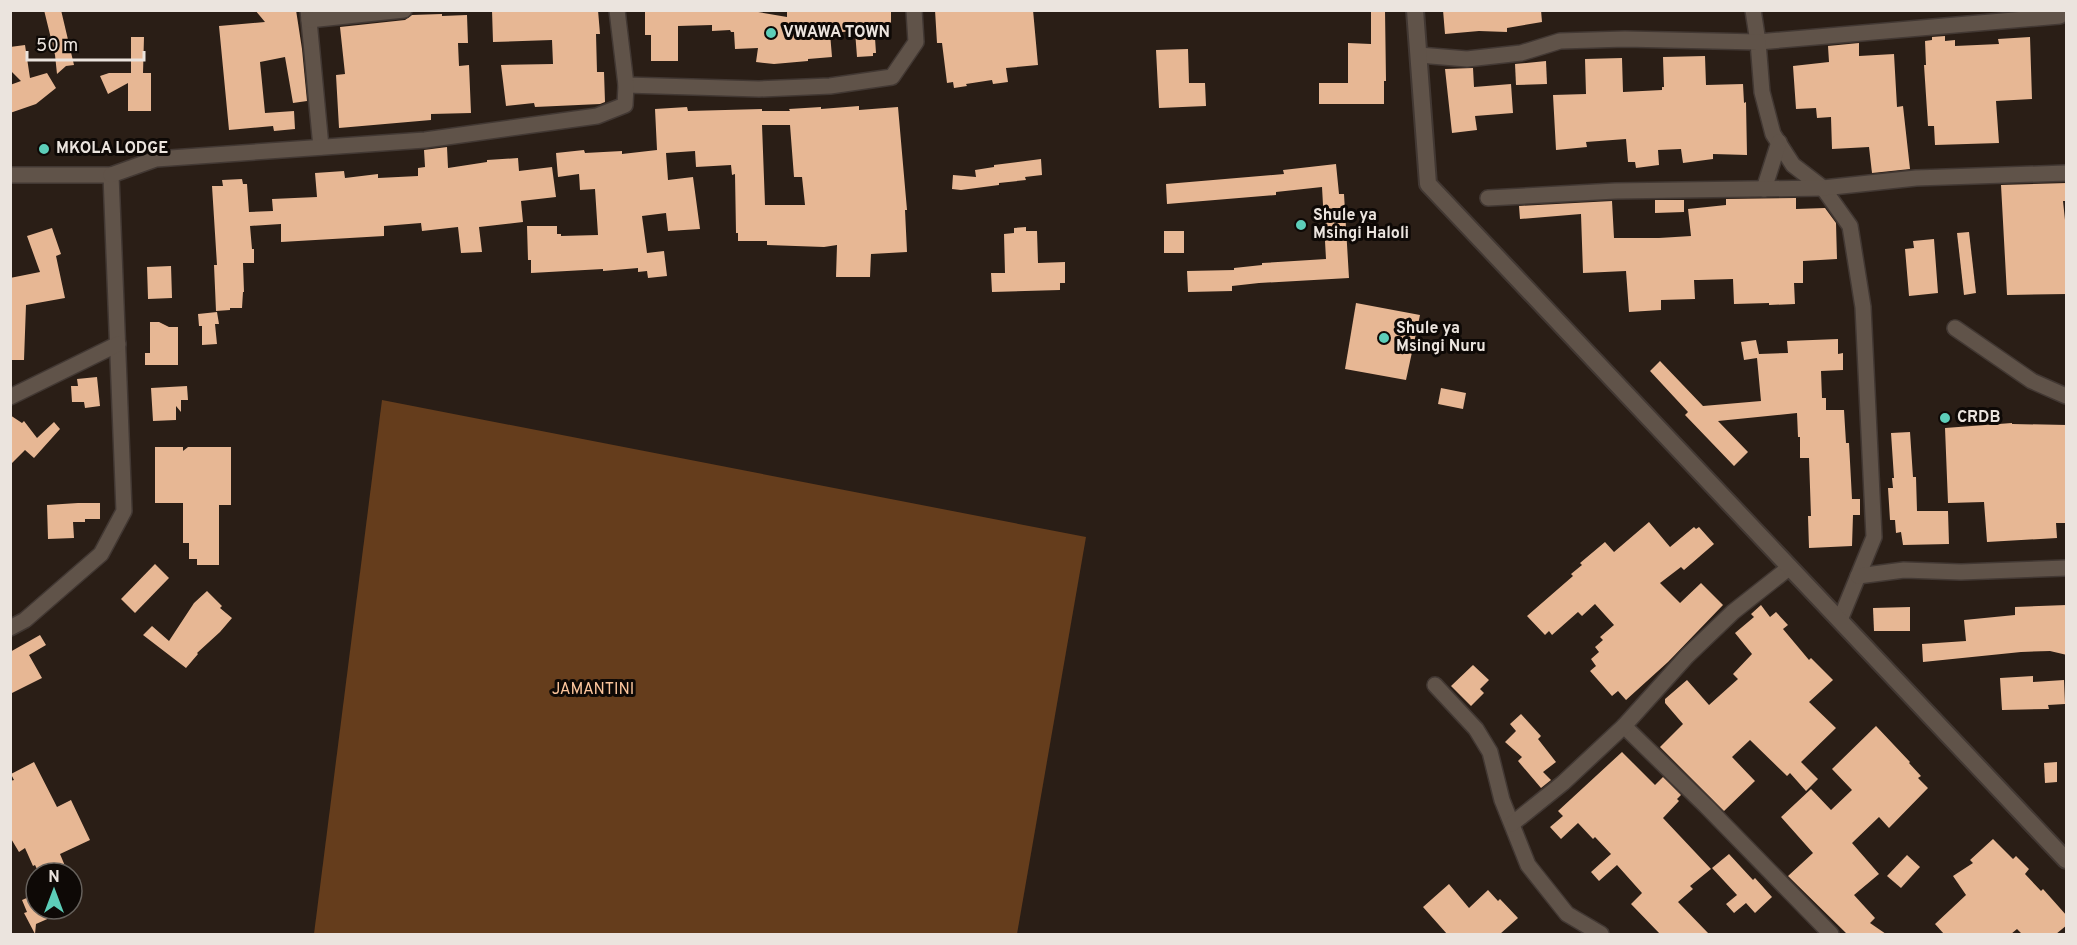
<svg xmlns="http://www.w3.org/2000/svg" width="2077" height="945" viewBox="0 0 2077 945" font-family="Overpass,sans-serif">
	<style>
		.forest { fill: #653d1c }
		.building { fill: #e7b794; fill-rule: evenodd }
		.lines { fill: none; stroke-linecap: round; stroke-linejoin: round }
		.minor-casing { stroke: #423833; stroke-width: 18 }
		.tertiary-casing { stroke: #423833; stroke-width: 20 }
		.minor { stroke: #605349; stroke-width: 15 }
		.tertiary { stroke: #605349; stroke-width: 16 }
		.poi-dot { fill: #5dceb9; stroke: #0e0906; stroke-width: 2 }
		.labels { text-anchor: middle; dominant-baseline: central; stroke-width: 6; stroke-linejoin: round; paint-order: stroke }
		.poi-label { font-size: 16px; font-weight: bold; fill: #ebe4de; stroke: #0e0906; text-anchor: start }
		.park-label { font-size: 16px; fill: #fdc69d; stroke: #0e0906 }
	</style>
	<rect width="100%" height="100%" fill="#2a1e16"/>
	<polygon class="forest" points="382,400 1086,537 1017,934 314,934"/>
	<g class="building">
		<polygon points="44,10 61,10 74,65 66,66 57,74 55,55"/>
		<polygon points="255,10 296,10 302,49 307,101 293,103 285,57 260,62 265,113 294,111 295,129 274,131 273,126 229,130 219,26 265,22"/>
		<polygon points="492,10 598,10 600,34 596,34 597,72 604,72 605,102 600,104 535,107 534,103 506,106 501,65 553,64 552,40 493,42"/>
		<polygon points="645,10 747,10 787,17 787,10 891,10 891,26 879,27 880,38 875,38 876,53 873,53 873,56 857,57 855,31 830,33 832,57 808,59 808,61 774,64 756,62 758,48 735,49 734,32 731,32 730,30 712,31 712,25 678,26 678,61 651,61 651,35 645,35"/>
		<polygon points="935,10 1033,10 1038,65 1006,68 1008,82 993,84 992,80 966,84 967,86 954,88 953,82 947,83 942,43 937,43"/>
		<polygon points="1371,10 1385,10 1386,81 1384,81 1384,104 1319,104 1319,83 1348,83 1348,43 1371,44"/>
		<polygon points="1443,10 1541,10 1542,22 1507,28 1507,32 1479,31 1445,34"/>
		<polygon points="442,14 442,16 467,15 468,43 458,43 459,66 469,65 471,113 431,114 431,120 339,128 336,75 345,74 340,27 405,20 412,15"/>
		<polygon points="1945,36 1945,41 1955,40 1955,46 1999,44 1998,39 2030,37 2032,99 1996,101 1999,143 1935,145 1934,126 1928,126 1924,65 1926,65 1925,41 1932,40 1932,37"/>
		<polygon points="131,37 144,37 143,73 151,73 151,111 128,111 128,83 108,94 100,76 109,73 131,73"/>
		<polygon points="1859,43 1859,56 1894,54 1897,107 1903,106 1910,169 1872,173 1869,147 1832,149 1831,117 1817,118 1816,108 1796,109 1793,66 1829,62 1828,46"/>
		<polygon points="25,45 30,78 47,73 56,88 36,104 10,113 10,85 21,81 10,70 10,47"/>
		<polygon points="1188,49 1189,83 1205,83 1206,106 1159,108 1156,50"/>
		<polygon points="1705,56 1706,85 1743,84 1744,103 1746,102 1747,155 1713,154 1713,159 1683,163 1681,149 1658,150 1659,165 1636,168 1635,162 1628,162 1626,139 1586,142 1587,147 1556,150 1553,95 1586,94 1585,59 1622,58 1623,92 1662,90 1662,87 1664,87 1663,57"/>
		<polygon points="1546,61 1547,84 1516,85 1515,64"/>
		<polygon points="1473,68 1474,87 1511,84 1513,113 1475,116 1477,130 1452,133 1445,69"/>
		<path d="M859,106v4l39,-3 9,103h-2l2,42 -36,2 -1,23h-34l1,-32 -13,2 -57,-2v-4h-29v-8h-2l-1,-59 -3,1 -1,-10 -35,2 -1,-16 -29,2 2,27 25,-3 7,52 -32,2 -2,-18 -24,3 5,37 17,-2 3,25 -19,2 -1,-7 -9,1v-4l-35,3v-2l-72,4v-13h-3l-1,-34h30v8h4v2l37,-1 -3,-46 -15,1 -1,-16 -21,3 -2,-24 28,-3 1,3 37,-2v3l35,-4 -2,-41 32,-2 1,4 74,-2v2h28l-1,-2 32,-2v2zM762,125h28l4,52h8l3,28h-40z"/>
		<polygon points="447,147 448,168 487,162 487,160 518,158 519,171 552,167 556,197 521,201 523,222 479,227 482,252 461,253 458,227 422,231 421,223 384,226 384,236 281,242 281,224 250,226 252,249 254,249 254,263 243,263 244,292 243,292 242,308 230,308 230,310 216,311 214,265 217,265 212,186 223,186 222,180 242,179 243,184 247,184 249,212 273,211 272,199 317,197 315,173 344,171 345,178 378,174 378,178 418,176 418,168 425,167 424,150"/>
		<polygon points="1041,159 1042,175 1025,177 1026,180 999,183 999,185 961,190 952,189 953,175 976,177 975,170 994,167 994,165"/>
		<polygon points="1336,164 1339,194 1344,194 1349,278 1259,283 1232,286 1232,291 1188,292 1187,271 1234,270 1234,268 1262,265 1262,263 1326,259 1322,187 1276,192 1276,195 1167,204 1166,184 1284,174 1283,170"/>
		<polygon points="2067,183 2067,201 2063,201 2067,239 2067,294 2007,295 2001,185"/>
		<polygon points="1796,198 1796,209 1825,208 1836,223 1837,259 1803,261 1803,283 1794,283 1795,304 1769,305 1769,303 1734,304 1733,279 1699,280 1694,280 1695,299 1661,300 1661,310 1629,312 1626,271 1583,273 1581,214 1520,219 1519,206 1612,201 1614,238 1659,238 1691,236 1688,209 1726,205 1726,199"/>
		<polygon points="1655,200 1684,200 1684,212 1655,213"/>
		<polygon points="1026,227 1026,231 1037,231 1038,263 1065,262 1065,283 1060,283 1060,290 992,292 991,273 1005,273 1004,234 1014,233 1014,228"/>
		<polygon points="52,228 61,254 56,256 65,298 26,305 24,360 10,360 10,278 40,272 27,236"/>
		<rect x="1164" y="231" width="20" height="22"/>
		<polygon points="1969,232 1976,293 1964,295 1957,233"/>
		<polygon points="1934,239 1938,293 1909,296 1905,249 1914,248 1913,241"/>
		<polygon points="171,266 172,298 148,299 147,267"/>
		<polygon points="1356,303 1420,315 1406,380 1345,369"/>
		<polygon points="217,312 219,324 215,324 217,344 202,345 202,326 199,326 198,314"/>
		<polygon points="150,322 159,322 169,327 178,327 178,365 145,365 145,353 150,353"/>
		<polygon points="1838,339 1838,354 1843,353 1843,370 1821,371 1822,398 1826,398 1826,410 1844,410 1846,443 1849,443 1852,499 1860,499 1860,515 1853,515 1852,546 1809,548 1808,516 1811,516 1809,458 1800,458 1800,437 1798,437 1797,413 1718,421 1748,452 1734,466 1685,415 1688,412 1650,371 1660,361 1703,406 1761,401 1757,358 1744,360 1741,342 1756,340 1759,354 1788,353 1787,341"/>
		<polygon points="97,377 100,406 85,408 84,402 72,402 71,386 78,386 77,379"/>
		<polygon points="187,386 188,400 181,400 181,412 176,406 176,420 153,421 151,388"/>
		<polygon points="1441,388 1466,393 1463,409 1438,404"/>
		<polygon points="10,415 22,423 24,421 37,438 54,422 60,429 34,458 25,450 10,465"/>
		<polygon points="2012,423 2012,424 2067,425 2067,523 2056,523 2057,538 1987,542 1984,502 1948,503 1945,428"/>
		<polygon points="1910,432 1913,477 1916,477 1917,511 1948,511 1949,544 1903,545 1901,532 1896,533 1895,520 1890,520 1888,488 1893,488 1892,478 1894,478 1891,433"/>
		<polygon points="155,447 183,447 183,451 188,447 231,447 231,505 219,505 219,565 197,565 197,559 189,559 189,543 183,543 183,503 155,503"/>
		<polygon points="78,503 100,503 100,519 85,519 85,522 73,522 74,538 48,539 47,505"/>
		<polygon points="1649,522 1670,547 1694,527 1696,529 1699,527 1714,544 1684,570 1681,567 1660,583 1680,603 1701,583 1723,605 1668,662 1626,700 1618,691 1612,696 1590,671 1596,666 1591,659 1599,652 1595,647 1603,640 1600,637 1614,625 1595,604 1582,616 1578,612 1552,635 1549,631 1545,635 1527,616 1573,576 1571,574 1582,565 1580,563 1605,542 1614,552"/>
		<polygon points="155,564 169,578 135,613 121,599"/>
		<polygon points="207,591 222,606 220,608 232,618 220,632 197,653 198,654 186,668 143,635 152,626 169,641 194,603"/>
		<polygon points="1761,605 1770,617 1776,612 1788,625 1783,629 1809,660 1811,658 1833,680 1809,702 1836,728 1801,762 1818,779 1806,791 1790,773 1787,776 1750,740 1732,757 1755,781 1724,811 1660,747 1683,724 1665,703 1665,699 1687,680 1709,705 1738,679 1733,674 1752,654 1735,633 1754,617 1751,614"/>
		<polygon points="2067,605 2067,655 2050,651 2021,652 1923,662 1922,644 1966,641 1964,620 2015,615 2015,607"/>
		<polygon points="1910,607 1910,631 1874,631 1873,608"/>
		<polygon points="40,635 46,645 29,655 42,678 10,694 10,652"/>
		<polygon points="1473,665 1489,680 1480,689 1484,693 1471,706 1451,686"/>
		<polygon points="2033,676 2033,682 2064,680 2065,704 2048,705 2049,709 2002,710 2000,678"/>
		<polygon points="1521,714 1541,736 1538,739 1556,762 1543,772 1551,780 1541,788 1518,761 1522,757 1505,742 1516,731 1510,724"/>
		<polygon points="1876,726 1910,762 1909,763 1921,776 1918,778 1928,788 1889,828 1879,817 1852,843 1879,874 1854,895 1875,918 1870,923 1886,934 1847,934 1788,876 1813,853 1781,817 1811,789 1831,810 1852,790 1832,769"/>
		<polygon points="1622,752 1655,785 1663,777 1681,795 1677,799 1679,801 1663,818 1711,869 1690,886 1693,889 1678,902 1709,934 1660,934 1631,904 1642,893 1617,865 1599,881 1591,872 1611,854 1595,837 1593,839 1578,823 1561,839 1550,827 1563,816 1558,811"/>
		<polygon points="34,762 57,807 71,800 90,840 60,854 68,873 39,873 35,865 33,866 25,848 19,852 10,837 10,781 14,780 11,774"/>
		<polygon points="2057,762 2057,782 2045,783 2044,763"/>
		<polygon points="1993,839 2013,859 2016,856 2029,869 2025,874 2041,891 2043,889 2067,916 2067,925 2056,934 2022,934 2017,929 2011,934 1944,934 1935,924 1966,895 1953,876 1973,863 1970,860"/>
		<polygon points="1729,854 1753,880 1755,878 1772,897 1755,913 1746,903 1734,913 1726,904 1737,895 1712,868"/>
		<polygon points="1907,855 1920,867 1901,888 1887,876"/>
		<polygon points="1449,884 1469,908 1488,890 1498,901 1500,899 1518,918 1500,934 1447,934 1423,907"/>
		<polygon points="36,894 36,909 70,909 36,924 35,934 24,913 27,912 22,900"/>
	</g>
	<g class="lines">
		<g class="minor-casing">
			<g id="minor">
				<polyline points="308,10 321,147"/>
				<polyline points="1753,10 1758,42 2060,16 2059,10"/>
				<polyline points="309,20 404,10"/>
				<polyline points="1419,55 1467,59 1521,53 1560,41 1625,39 1758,42 1762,92 1773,134 1793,165 1823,188 1850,226 1863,307 1874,537 1840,620"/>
				<polyline points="626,85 759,89 830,86 892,77 916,42 914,10"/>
				<polyline points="10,175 111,175 124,511 101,554 25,620 10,628"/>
				<polyline points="111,175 156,159 425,140 597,116 625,105 626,85 617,10"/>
				<polyline points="1764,189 1779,142"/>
				<polyline points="1488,198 1615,191 1823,188 1916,178 2066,173"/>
				<polyline points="1955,328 2032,381 2066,396"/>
				<polyline points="10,397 118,344"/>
				<polyline points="1858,576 1904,570 1961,572 2066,568"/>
				<polyline points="1435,685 1476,729 1490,752 1502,800 1528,865 1567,914 1601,934"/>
				<polyline points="1624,726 1706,806 1831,934"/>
				<polyline points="1512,824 1563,783 1624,726 1687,656 1733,612 1790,567"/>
			</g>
		</g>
		<g class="tertiary-casing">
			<polyline id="tertiary" points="1415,10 1428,184 2066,860"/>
		</g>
		<use href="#minor" class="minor"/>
		<use href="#tertiary" class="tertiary"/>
	</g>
	<g class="poi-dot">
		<circle cx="771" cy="33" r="6"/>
		<circle cx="44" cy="149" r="6"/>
		<circle cx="1301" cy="225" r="6"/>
		<circle cx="1384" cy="338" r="6"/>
		<circle cx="1945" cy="418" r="6"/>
	</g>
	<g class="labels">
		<g class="poi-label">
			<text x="783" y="33">VWAWA TOWN</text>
			<text x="56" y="149">MKOLA LODGE</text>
			<text x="1313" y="216">Shule ya<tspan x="1313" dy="18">Msingi Haloli</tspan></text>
			<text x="1396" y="329">Shule ya<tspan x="1396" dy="18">Msingi Nuru</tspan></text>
			<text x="1957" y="418">CRDB</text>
		</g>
		<g class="park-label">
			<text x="593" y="690">JAMANTINI</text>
		</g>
	</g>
	<rect width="2077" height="945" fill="none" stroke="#ebe4de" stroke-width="24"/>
	<g transform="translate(54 891)"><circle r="28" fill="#0e0906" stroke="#66615c" stroke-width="1.5"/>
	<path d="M0-4.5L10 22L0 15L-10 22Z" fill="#5dceb9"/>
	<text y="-9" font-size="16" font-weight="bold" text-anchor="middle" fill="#ebe4de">N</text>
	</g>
	<path d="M27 51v9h117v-9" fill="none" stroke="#ebe4de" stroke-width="3"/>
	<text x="36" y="51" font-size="18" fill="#ebe4de" stroke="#0e0906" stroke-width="4.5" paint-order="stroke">50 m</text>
</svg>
